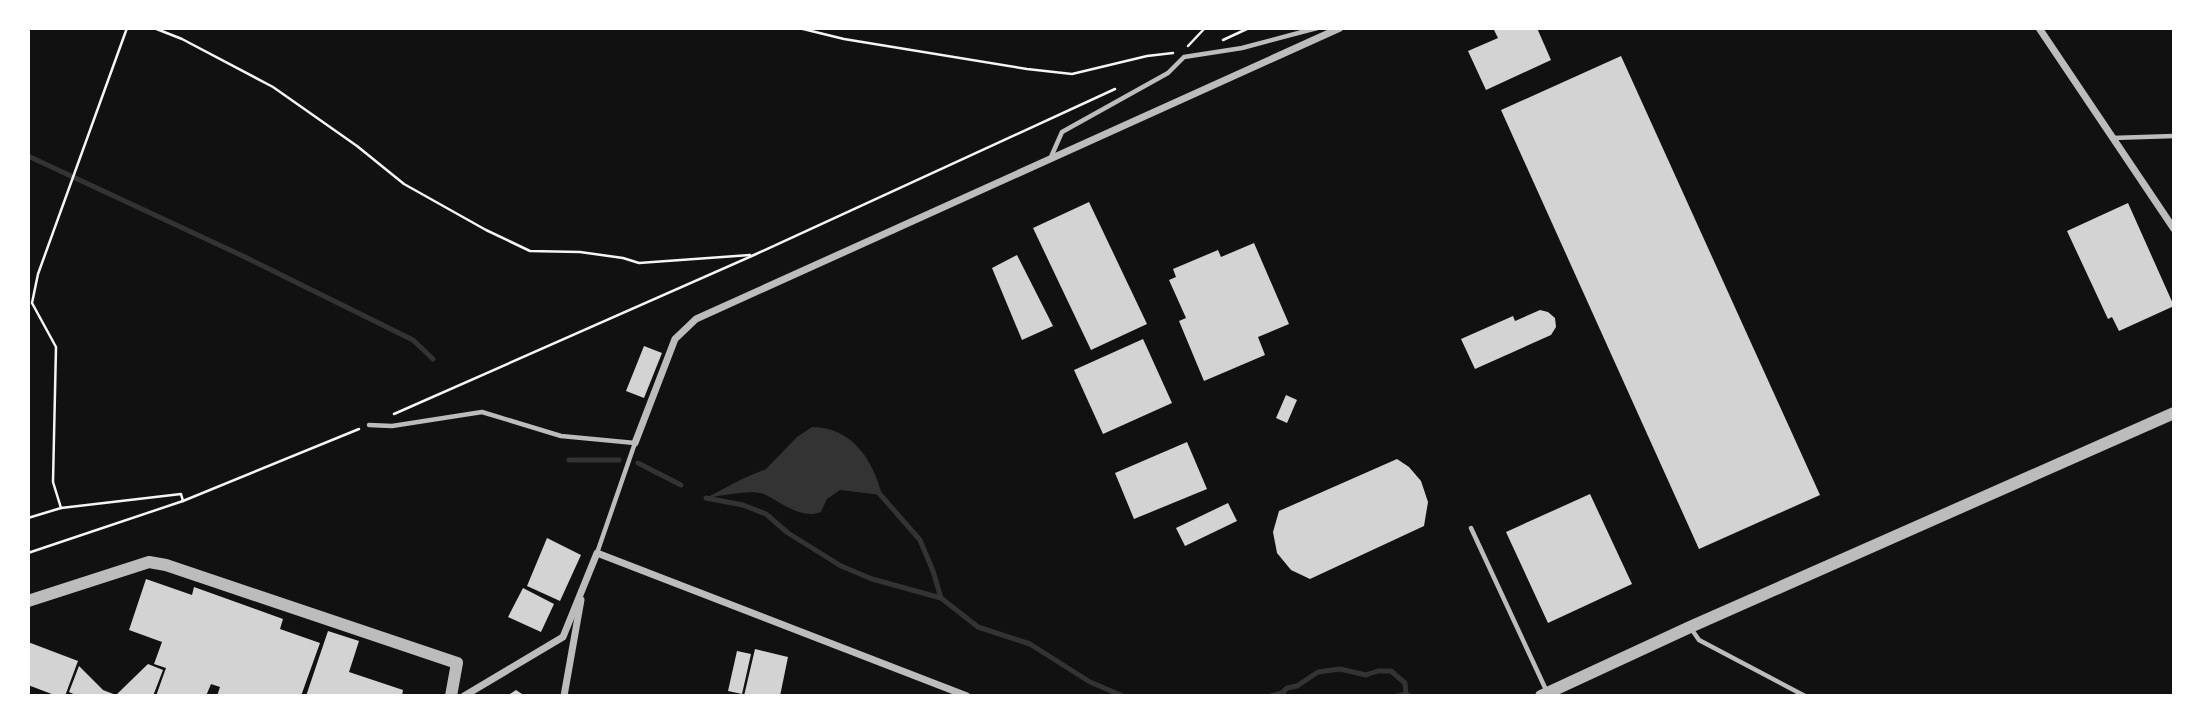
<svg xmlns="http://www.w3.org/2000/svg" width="2202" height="724" viewBox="0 0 2202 724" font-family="'Source Sans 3',sans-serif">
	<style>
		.water { fill: #333 }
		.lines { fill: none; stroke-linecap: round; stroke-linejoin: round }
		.stream { stroke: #333; stroke-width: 5 }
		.building { fill: #d3d3d3 }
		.path { stroke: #f5f5f5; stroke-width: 2.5 }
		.service { stroke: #bcbcbc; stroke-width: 4.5 }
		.minor { stroke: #bcbcbc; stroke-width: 7 }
		.tertiary { stroke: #bcbcbc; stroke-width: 12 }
	</style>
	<rect width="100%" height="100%" fill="#111"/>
	<path class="water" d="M812,427c40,0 61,33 70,68l-42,-5 -13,9 -6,13c-19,8 -39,-9 -55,-17 -11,-7 -46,1 -60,3l36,-19 24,-10 31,-32z"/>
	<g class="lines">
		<g class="stream">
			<polyline points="28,156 245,257 413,340 433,359"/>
			<polyline points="569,460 619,460"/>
			<polyline points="638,463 681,485"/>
			<polyline points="878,492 920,540 933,571 941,598"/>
			<polyline points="706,498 743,505 766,514 788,533 841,566 872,579 941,598 978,627 1030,644 1090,682 1123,696"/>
			<polyline points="1282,693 1287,688 1297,686 1318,672 1340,669 1366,675 1378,671 1391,671 1405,683 1406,694"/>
			<polyline points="1271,696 1282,693 1285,696"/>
			<polyline points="1397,696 1406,694 1410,696"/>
		</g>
	</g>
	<g class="building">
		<polygon points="1493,28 1537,28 1551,60 1486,90 1468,51 1498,38"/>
		<polygon points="1621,56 1820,495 1699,549 1501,110"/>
		<polygon points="1089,202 1147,324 1091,350 1033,228"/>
		<polygon points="2128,203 2174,306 2119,331 2112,317 2108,319 2067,231"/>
		<polygon points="1254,243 1289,324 1258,337 1265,355 1204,381 1179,321 1186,318 1169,280 1176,277 1173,269 1218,250 1221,257"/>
		<polygon points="1017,255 1053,326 1022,340 992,268"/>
		<polygon points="1540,310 1548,312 1555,318 1556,327 1551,335 1475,369 1461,339 1513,316 1515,321"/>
		<polygon points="1143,339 1172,403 1103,434 1074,370"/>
		<polygon points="644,346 662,353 644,398 626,391"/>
		<polygon points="1286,395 1297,400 1287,423 1276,418"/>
		<polygon points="1187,442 1207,489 1134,519 1115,473"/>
		<polygon points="1397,459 1409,467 1421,481 1428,502 1424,526 1310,579 1291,570 1277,553 1273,532 1279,511"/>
		<polygon points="1590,494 1632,584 1548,623 1506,532"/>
		<polygon points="1228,503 1237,521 1185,546 1176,528"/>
		<polygon points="547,538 581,555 560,601 527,586"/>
		<polygon points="146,579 192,595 194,587 283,619 280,629 320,643 301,696 217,696 220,687 211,684 206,696 156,696 166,668 154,664 162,642 129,630"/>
		<polygon points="523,588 554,604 541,632 508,617"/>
		<polygon points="328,631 359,641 349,672 403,690 402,696 306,696"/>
		<polygon points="28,642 78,661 65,696 57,696 28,685"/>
		<polygon points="755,649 788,657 780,696 744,696"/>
		<polygon points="737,651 751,654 742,694 728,691"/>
		<polygon points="148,664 163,670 153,696 78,696 69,692 79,666 103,690 116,695"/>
		<polygon points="516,690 525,696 507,696"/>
	</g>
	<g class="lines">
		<g class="path">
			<polyline points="154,28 182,39 273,87 357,146 404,184 486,230 530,251 580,252 623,258 639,263 750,255"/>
			<polyline points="799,28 844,39 1027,69 1072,74 1147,56 1173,53"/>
			<polyline points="1223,40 1249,28"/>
			<polyline points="1188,46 1205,28"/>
			<polyline points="394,414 754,255 1115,89"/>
			<polyline points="61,508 53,482 56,347 32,303 38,274 127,28"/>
			<polyline points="28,518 61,508 181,494 183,501"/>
			<polyline points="28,553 183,501 359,429"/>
		</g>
		<g class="service">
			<polyline points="2112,138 2174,136"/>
			<polyline points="1051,157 1062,132 1168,73 1184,57 1242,48 1317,28"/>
			<polyline points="369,425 392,426 482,412 561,436 635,443 597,553"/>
			<polyline points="1471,528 1547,692"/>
			<polyline points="1690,627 1699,640 1805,696"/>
		</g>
		<g class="minor">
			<polyline points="2039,28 2174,229"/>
			<polyline points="635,443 675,339 696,319 1340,28"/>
			<polyline points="464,696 563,637 597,553 967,696"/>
			<polyline points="564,696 581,600"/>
		</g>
		<g class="tertiary">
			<polyline points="28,601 149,562 166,565 457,663 451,696"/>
			<polyline points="1541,696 1690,627 2174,413"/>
		</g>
	</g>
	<rect width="2202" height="724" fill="none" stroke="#ffffff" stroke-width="60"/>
</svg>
